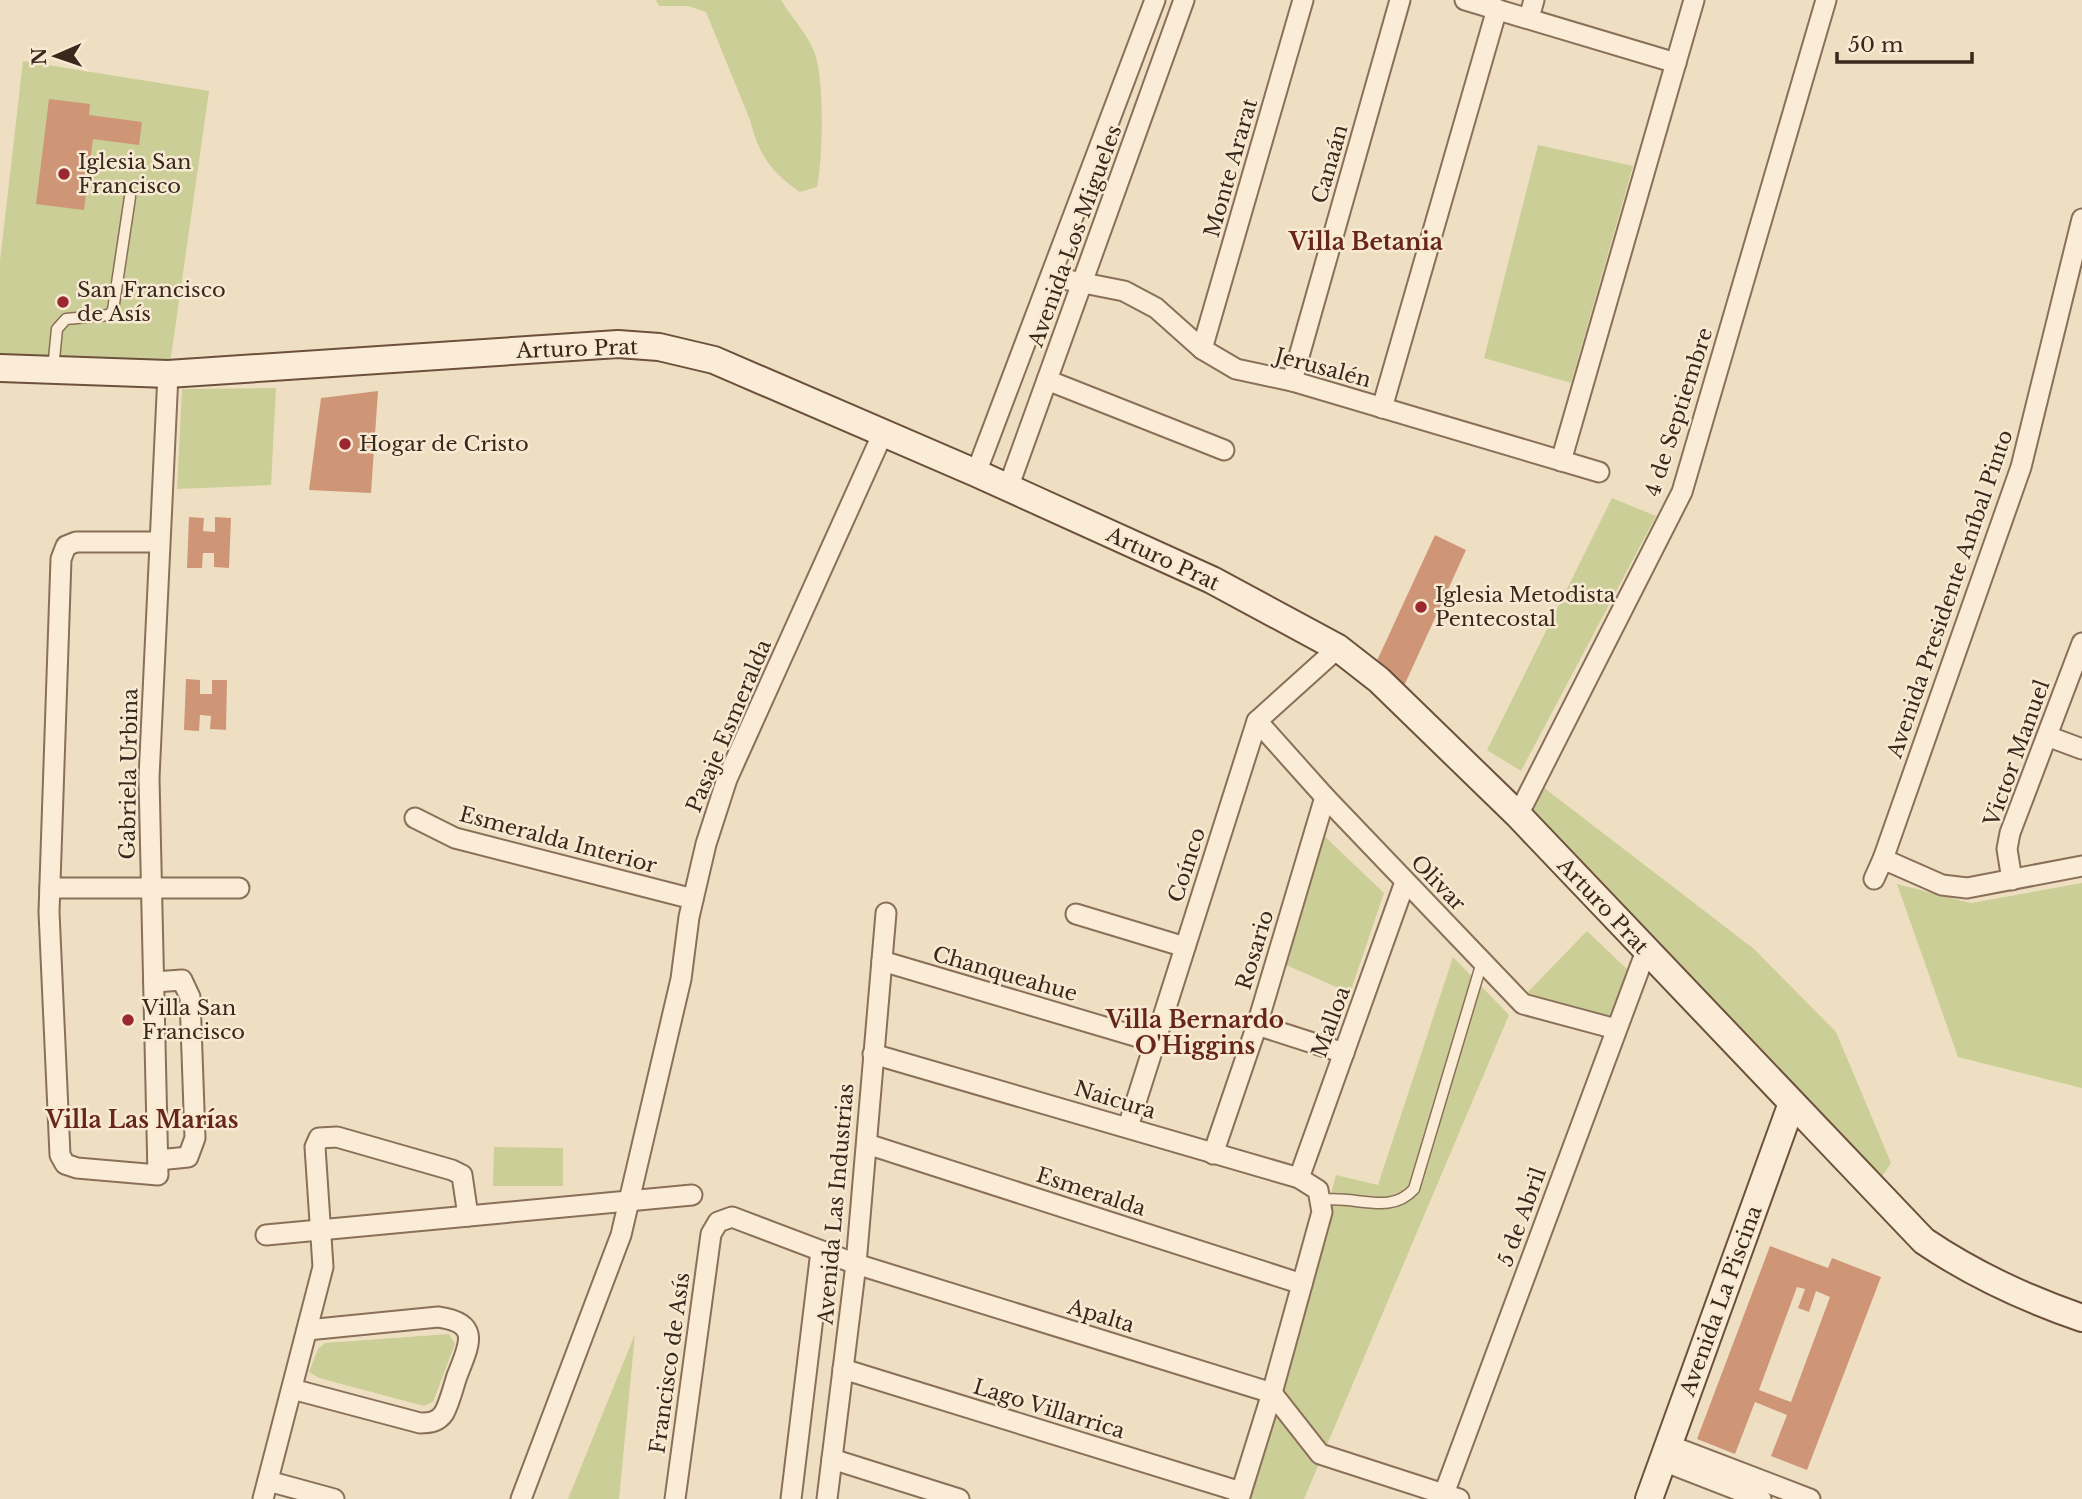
<svg xmlns="http://www.w3.org/2000/svg" width="2082" height="1499" viewBox="0 0 2082 1499" font-family="'Libre Baskerville',serif">
	<style>
		.green { fill: #cbce96 }
		.building { fill: #cf9577; fill-rule: evenodd }
		.lines { fill: none; stroke-linecap: round; stroke-linejoin: round }
		.lane-casing { stroke: #8a6f59; stroke-width: 13 }
		.street-casing { stroke: #8a6f59; stroke-width: 23 }
		.secondary-casing { stroke: #6c503c; stroke-width: 30 }
		.lane { stroke: #faecd6; stroke-width: 10 }
		.street { stroke: #faecd6; stroke-width: 19 }
		.secondary { stroke: #faecd6; stroke-width: 26 }
		.poi-dot { fill: #9b2730; stroke: #f7e9d2; stroke-width: 2.5 }
		.labels { text-anchor: middle; dominant-baseline: central; stroke-width: 5; stroke-linejoin: round; paint-order: stroke }
		.poi-label { font-size: 21px; fill: #39291d; stroke: #f7e9d2; text-anchor: start }
		.street-label { font-size: 21px; fill: #39291d; stroke: #f7e9d2 }
		.neighbourhood-label { font-size: 23px; font-weight: bold; fill: #67261b; stroke: #f7e9d2 }
	</style>
	<rect width="100%" height="100%" fill="#efdfc2"/>
	<g class="green">
		<path d="M656,0h125c10,17 25,32 33,51 11,28 9,106 3,136l-17,5c-29,-20 -41,-37 -50,-72l-44,-108 -18,-6h-29z"/>
		<polygon points="23,61 209,91 170,364 0,361 0,261"/>
		<polygon points="1538,145 1633,166 1571,383 1484,358"/>
		<polygon points="276,388 271,485 177,489 182,389"/>
		<polygon points="1612,498 1656,516 1521,771 1487,750"/>
		<polygon points="1543,787 1754,949 1836,1032 1891,1163 1876,1185 1526,828"/>
		<polygon points="1318,830 1384,893 1350,993 1286,965"/>
		<polygon points="2082,883 2082,1088 1958,1057 1897,884 1971,903"/>
		<polygon points="1587,931 1631,973 1605,1035 1521,999"/>
		<polygon points="1453,957 1509,1015 1304,1499 1246,1499 1336,1175 1378,1185"/>
		<polygon points="494,1147 563,1148 563,1186 493,1186"/>
		<polygon points="449,1334 455,1344 433,1402 424,1406 319,1378 309,1372 318,1349 325,1343"/>
		<polygon points="635,1334 619,1499 568,1499"/>
	</g>
	<g class="building">
		<polygon points="49,99 90,104 89,115 142,122 139,145 93,139 84,210 36,204"/>
		<polygon points="378,391 371,493 309,490 321,398"/>
		<polygon points="189,517 204,518 203,531 215,532 215,517 231,518 229,568 214,567 214,553 203,553 202,568 187,568"/>
		<polygon points="1435,535 1466,550 1404,686 1375,665"/>
		<polygon points="186,679 200,680 200,694 212,694 212,680 227,680 226,730 210,729 211,716 200,715 199,731 184,730"/>
		<path d="M1770,1246l58,22 4,-10 49,19 -74,193 -36,-14 16,-41 -32,-13 -20,52 -38,-15zM1797,1287l8,2 -7,19 11,4 7,-21 14,6 -39,105 -32,-12z"/>
	</g>
	<g class="lines">
		<g class="lane-casing">
			<g id="lane">
				<polyline points="53,369 57,329 66,319 109,315 113,310 130,197"/>
				<path d="M1322,1200c34,-5 68,16 92,-11l68,-227"/>
			</g>
		</g>
		<g class="street-casing">
			<g id="street">
				<polyline points="1465,0 1676,63"/>
				<polyline points="1529,18 1534,0"/>
				<polyline points="1053,277 1124,291 1156,308 1202,349 1236,369 1292,381 1599,472"/>
				<polyline points="1202,349 1303,0"/>
				<polyline points="1047,380 1224,450"/>
				<polyline points="1292,381 1400,0"/>
				<polyline points="1382,408 1497,9"/>
				<polyline points="1561,461 1694,0"/>
				<polyline points="976,473 1155,0"/>
				<polyline points="1008,488 1184,0"/>
				<polyline points="160,542 76,542 66,546 61,559 49,912 60,1155 65,1164 77,1168 158,1175 149,778 168,374"/>
				<polyline points="1257,721 1325,797 1523,1004 1616,1029"/>
				<polyline points="2047,736 2082,749"/>
				<polyline points="1518,815 1682,492 1826,0"/>
				<polyline points="415,818 455,838 693,899"/>
				<polyline points="1883,859 2021,467 2082,219"/>
				<polyline points="1874,879 1883,859 1942,885 1967,888 2082,866"/>
				<polyline points="2012,880 2007,849 2010,833 2082,643"/>
				<polyline points="50,888 239,888"/>
				<polyline points="1076,914 1185,947"/>
				<polyline points="882,961 1155,1042"/>
				<polyline points="154,982 182,980 190,997 195,1138 188,1157 158,1160"/>
				<polyline points="1257,1025 1344,1053"/>
				<polyline points="873,1054 1299,1178 1318,1190 1322,1212 1272,1393 1239,1499"/>
				<polyline points="1128,1127 1257,721 1338,648"/>
				<polyline points="867,1144 1302,1284"/>
				<polyline points="1213,1154 1257,1025 1325,797"/>
				<polyline points="1299,1178 1405,882"/>
				<polyline points="266,1235 692,1195"/>
				<polyline points="843,1369 1241,1492"/>
				<path d="M292,1389l128,34c10,0 18,-1 24,-10 6,-11 9,-25 13,-37 12,-31 25,-53 -19,-59l-131,13"/>
				<polyline points="1669,1445 1810,1499"/>
				<polyline points="832,1459 959,1499"/>
				<polyline points="1663,1461 1761,1499"/>
				<polyline points="268,1481 334,1499"/>
				<polyline points="263,1499 323,1267 315,1147 319,1138 337,1137 452,1170 462,1175 468,1216"/>
				<polyline points="521,1499 621,1235 681,979 689,917 706,844 727,779 883,433"/>
				<polyline points="675,1499 711,1234 718,1222 732,1217 856,1264 1272,1393 1320,1454 1459,1499"/>
				<polyline points="791,1499 821,1251"/>
				<polyline points="827,1499 856,1264 886,913"/>
				<polyline points="1442,1499 1646,951"/>
			</g>
		</g>
		<g class="secondary-casing">
			<g id="secondary">
				<path d="M0,368l168,6 450,-30 41,3 55,13 262,113 236,107 126,68 41,32 139,135 406,426c50,34 100,57 158,77"/>
				<polyline points="1649,1499 1792,1103"/>
			</g>
		</g>
		<use href="#lane" class="lane"/>
		<use href="#street" class="street"/>
		<use href="#secondary" class="secondary"/>
	</g>
	<g class="poi-dot">
		<circle cx="64" cy="174" r="7"/>
		<circle cx="63" cy="302" r="7"/>
		<circle cx="345" cy="444" r="7"/>
		<circle cx="1421" cy="607" r="7"/>
		<circle cx="128" cy="1020" r="7"/>
	</g>
	<g class="labels">
		<g class="poi-label">
			<text x="78" y="162">Iglesia San<tspan x="78" dy="24">Francisco</tspan></text>
			<text x="77" y="290">San Francisco<tspan x="77" dy="24">de Asís</tspan></text>
			<text x="359" y="444">Hogar de Cristo</text>
			<text x="1435" y="595">Iglesia Metodista<tspan x="1435" dy="24">Pentecostal</tspan></text>
			<text x="142" y="1008">Villa San<tspan x="142" dy="24">Francisco</tspan></text>
		</g>
		<g class="street-label">
			<text transform="translate(1330 164) rotate(-74)">Canaán</text>
			<text transform="translate(1231 168) rotate(-74)">Monte Ararat</text>
			<text transform="translate(1075 236) rotate(-70)">Avenida Los Migueles</text>
			<text transform="translate(577 349) rotate(-2)">Arturo Prat</text>
			<text transform="translate(1323 368) rotate(15)">Jerusalén</text>
			<text transform="translate(1679 412) rotate(-72)">4 de Septiembre</text>
			<text transform="translate(1163 559) rotate(25)">Arturo Prat</text>
			<text transform="translate(1950 594) rotate(-71)">Avenida Presidente Aníbal Pinto</text>
			<text transform="translate(729 726) rotate(-67)">Pasaje Esmeralda</text>
			<text transform="translate(2017 753) rotate(-70)">Victor Manuel</text>
			<text transform="translate(129 774) rotate(-89)">Gabriela Urbina</text>
			<text transform="translate(558 840) rotate(15)">Esmeralda Interior</text>
			<text transform="translate(1187 865) rotate(-72)">Coínco</text>
			<text transform="translate(1438 883) rotate(46)">Olivar</text>
			<text transform="translate(1603 906) rotate(47)">Arturo Prat</text>
			<text transform="translate(1255 950) rotate(-73)">Rosario</text>
			<text transform="translate(1005 974) rotate(16)">Chanqueahue</text>
			<text transform="translate(1331 1022) rotate(-70)">Malloa</text>
			<text transform="translate(1115 1100) rotate(17)">Naicura</text>
			<text transform="translate(1091 1192) rotate(18)">Esmeralda</text>
			<text transform="translate(836 1204) rotate(-85)">Avenida Las Industrias</text>
			<text transform="translate(1522 1217) rotate(-70)">5 de Abril</text>
			<text transform="translate(1721 1301) rotate(-70)">Avenida La Piscina</text>
			<text transform="translate(1101 1316) rotate(17)">Apalta</text>
			<text transform="translate(670 1363) rotate(-82)">Francisco de Asís</text>
			<text transform="translate(1049 1409) rotate(17)">Lago Villarrica</text>
		</g>
		<g class="neighbourhood-label">
			<text x="1366" y="242">Villa Betania</text>
			<text x="1195" y="1020">Villa Bernardo<tspan x="1195" dy="26">O'Higgins</tspan></text>
			<text x="142" y="1120">Villa Las Marías</text>
		</g>
	</g>
	<g transform="translate(56 56) rotate(268)" stroke="#f7e9d2" stroke-width="5" paint-order="stroke">
	<path d="M0-5L12 26L0 18L-12 26Z" fill="#39291d"/>
	<text y="-10" font-size="19" font-weight="bold" text-anchor="middle" fill="#39291d">N</text>
	</g>
	<path d="M1837 52v10h135v-10" fill="none" stroke="#39291d" stroke-width="3.5"/>
	<text x="1848" y="52" font-size="21" fill="#39291d" stroke="#f7e9d2" stroke-width="5" paint-order="stroke">50 m</text>
</svg>
